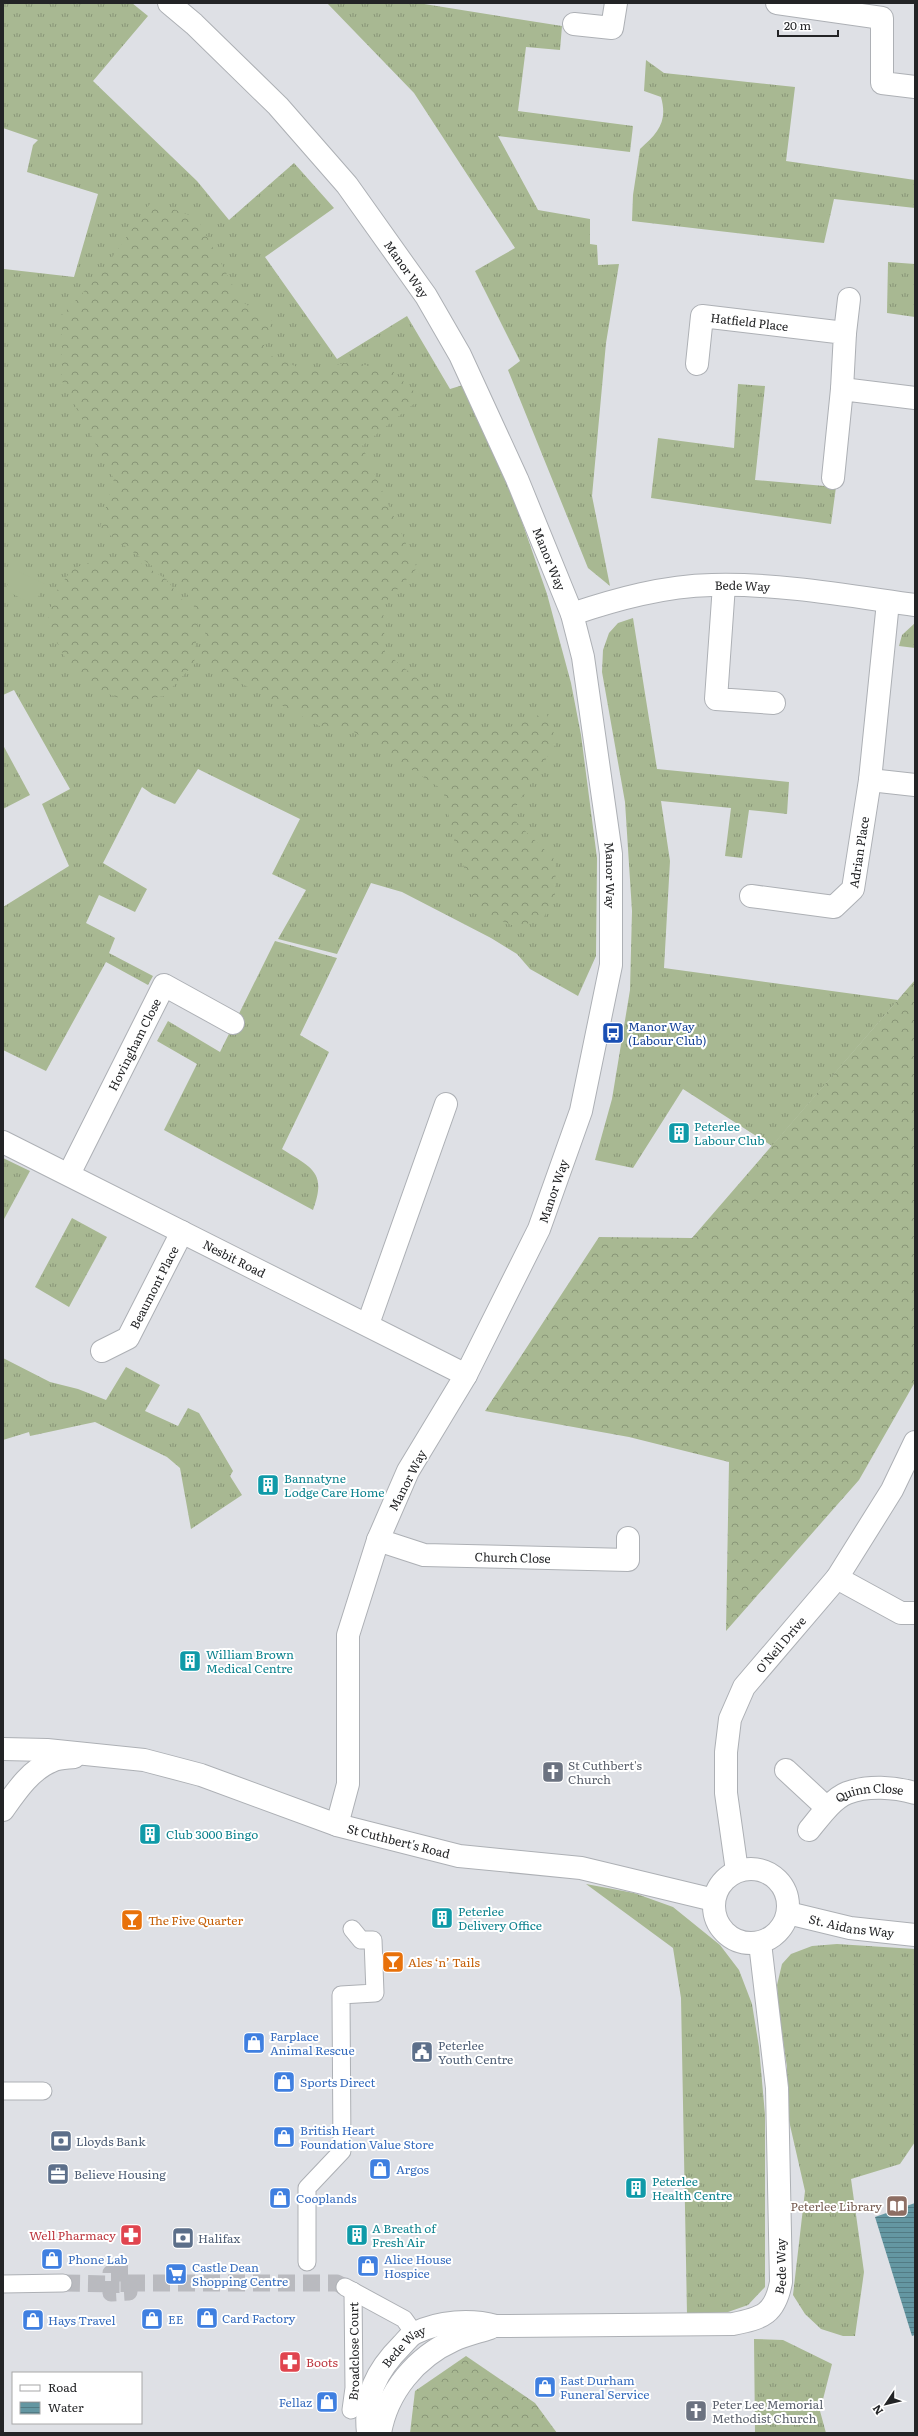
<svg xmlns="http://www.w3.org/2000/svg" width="918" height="2436" viewBox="0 0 918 2436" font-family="Literata,serif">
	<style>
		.grass { fill: url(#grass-tufts) }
		.forest { fill: url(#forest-crowns) }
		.garden { fill: #a8b892 }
		.water { fill: url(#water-rules) }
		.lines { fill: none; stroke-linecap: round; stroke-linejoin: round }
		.pedestrian-tunnel { stroke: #b9babf; stroke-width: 17; stroke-dasharray: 17 8; stroke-linecap: butt }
		.pedestrian-casing { stroke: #adb0b5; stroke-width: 19 }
		.minor-casing { stroke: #adb0b5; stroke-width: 24 }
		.pedestrian { stroke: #fff; stroke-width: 17 }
		.minor { stroke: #fff; stroke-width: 22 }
		.labels { text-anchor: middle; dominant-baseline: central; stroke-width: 4; stroke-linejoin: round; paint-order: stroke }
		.street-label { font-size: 12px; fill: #232426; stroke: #fff }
		.transit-label { font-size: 12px; fill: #164399; stroke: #fff; text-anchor: start }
		.culture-label { font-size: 12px; fill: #0d838f; stroke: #fff; text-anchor: start }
		.worship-label { font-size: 12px; fill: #5b616d; stroke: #fff; text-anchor: start }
		.food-label { font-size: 12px; fill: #c56008; stroke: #fff; text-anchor: start }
		.shop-label { font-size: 12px; fill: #366cbe; stroke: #fff; text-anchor: start }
		.service-label { font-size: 12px; fill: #4e5e75; stroke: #fff; text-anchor: start }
		.education-label { font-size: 12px; fill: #785e54; stroke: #fff; text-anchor: end }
		.health-label { font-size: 12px; fill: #be3a42; stroke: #fff; text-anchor: end }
	</style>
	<defs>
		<pattern id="grass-tufts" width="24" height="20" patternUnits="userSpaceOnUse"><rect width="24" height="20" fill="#a8b892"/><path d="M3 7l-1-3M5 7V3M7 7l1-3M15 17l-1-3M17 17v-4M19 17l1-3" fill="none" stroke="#889577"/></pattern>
		<pattern id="forest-crowns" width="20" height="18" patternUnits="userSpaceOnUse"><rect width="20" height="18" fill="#a8b892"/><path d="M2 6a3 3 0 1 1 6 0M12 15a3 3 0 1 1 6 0" fill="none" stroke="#889577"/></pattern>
		<pattern id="water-rules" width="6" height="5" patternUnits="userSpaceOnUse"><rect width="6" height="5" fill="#6497a2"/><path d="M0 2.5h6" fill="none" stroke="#527b84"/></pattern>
	</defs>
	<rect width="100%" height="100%" fill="#dee0e5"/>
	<g class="grass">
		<polygon points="3,3 132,3 148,16 93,81 197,181 229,220 294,163 334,208 265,257 337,359 407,316 450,389 463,385 489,438 519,513 547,594 571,683 581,735 597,858 596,956 578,996 530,969 517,954 491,938 402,892 371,883 337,954 278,939 306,890 272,874 300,819 198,769 175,804 152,794 142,787 103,863 147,889 135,912 99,895 86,923 115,938 109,953 153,976 148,985 106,962 46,1071 3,1050 3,907 69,866 42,804 70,789 14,690 3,695 3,273 4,269 74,277 98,194 27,172 33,145 38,140 3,128"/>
		<polygon points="327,3 418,3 562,26 560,50 526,47 518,111 633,126 630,152 498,136 538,210 590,219 590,244 597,245 598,265 619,264 606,343 592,496 610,586 588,568 508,370 520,361 475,271 515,248 414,93"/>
		<path d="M646,60l18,13 131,14 -9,74 129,19v28l-81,-9 -10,44 -192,-22 1,-26 7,-46c18,-16 28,-27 21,-52l-17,-6z"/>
		<polygon points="888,262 915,264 915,317 887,313"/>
		<polygon points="738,384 765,386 755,480 836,487 831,524 651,498 658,438 734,448"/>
		<polygon points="633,618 657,769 789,782 787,814 749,810 742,858 725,856 731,808 661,801 670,861 664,968 898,1000 772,1146 683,1089 633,1168 595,1160 612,1099 630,990 632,911 625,802 602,672 603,650 609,633 618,623"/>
		<polygon points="915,623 915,648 899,646 902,635"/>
		<polygon points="3,745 30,795 3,809"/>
		<path d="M275,941l62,17 -37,77 29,17 -47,97c30,19 45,23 31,61l-149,-80 33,-66 -40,-23 11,-20 52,31z"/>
		<polygon points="3,1158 30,1171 3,1221"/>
		<polygon points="72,1218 107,1237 69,1307 35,1287"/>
		<polygon points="3,1358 50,1382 78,1389 106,1400 126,1367 160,1385 145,1411 178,1426 188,1408 199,1413 233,1471 230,1476 242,1495 191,1529 180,1468 167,1457 95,1422 30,1436 29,1432 3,1440"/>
		<polygon points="586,1884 634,1893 673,1907 720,1945 739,1970 752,2004 759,2047 765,2115 765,2287 748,2305 728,2312 687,2314 681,1998 673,1948"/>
		<polygon points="837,1944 915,1949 915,2142 900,2164 851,2179 864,2272 855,2336 843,2336 821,2329 805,2314 793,2295 805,2191 787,2112 787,2067 779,2014 777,1985 782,1964 791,1954 812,1946"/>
		<polygon points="754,2339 783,2340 832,2364 820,2411 826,2433 755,2433"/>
	</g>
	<g class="forest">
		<polygon points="152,201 197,218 241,301 272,321 262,352 309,372 344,363 388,367 421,398 362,446 417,568 383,605 385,652 479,730 503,730 546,712 557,742 510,816 556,861 555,895 542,921 514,926 473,909 470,884 454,840 443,790 354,732 327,730 200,661 206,629 185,590 100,528 114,479 62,381 62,315 101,273"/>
		<polygon points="105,557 131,557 166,579 198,620 194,664 164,696 131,702 97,690 68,663 47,624 54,595 72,569"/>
		<polygon points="915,980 915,1382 859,1480 726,1631 729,1462 629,1437 485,1411 599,1237 692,1238"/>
		<polygon points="466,2356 535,2403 557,2433 410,2433 415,2391"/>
	</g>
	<polygon class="garden" points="15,570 45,584 34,605 5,590"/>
	<polygon class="water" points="915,2203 915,2335 912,2336 875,2217"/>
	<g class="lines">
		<g class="pedestrian-tunnel">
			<polygon points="111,2273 129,2273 129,2292 111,2293"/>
			<polyline points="63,2283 111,2284"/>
			<polyline points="128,2283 337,2283 345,2287"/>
		</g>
		<g class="pedestrian-casing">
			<g id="pedestrian">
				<polyline points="3,2091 43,2091"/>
				<polyline points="307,2262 307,2188 342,2151 341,1995 375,1993 373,1940 361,1940 352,1929"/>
				<polyline points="3,2284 63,2283"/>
				<polyline points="345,2287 404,2319 414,2333"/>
				<path id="s1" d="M351,2410l3,-22 -1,-97"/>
			</g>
		</g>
		<g class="minor-casing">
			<g id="minor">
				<path id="s2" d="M169,3l25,21 84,82 69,79 79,111 34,59 57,124 55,135 11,43 28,197v111l-30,146 -42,118 -73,146 -58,96 -30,69 -30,95v149l-11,41"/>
				<polyline points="777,3 882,18 882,83 915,87"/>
				<polyline points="574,24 612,28 616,3"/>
				<polyline points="845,333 849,299"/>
				<path id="s3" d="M697,364l5,-48 143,17 -3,56"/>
				<polyline points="833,478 842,389 915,398"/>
				<polyline points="724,585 716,699 774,703"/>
				<path id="s4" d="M572,614c45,-15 92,-28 140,-29 66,-2 138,11 203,20"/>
				<polyline points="870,780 915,785"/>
				<path id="s5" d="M751,896l83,11 19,-18 17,-109 18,-178"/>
				<path id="s6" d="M3,1142l463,233"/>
				<path id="s7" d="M69,1174l95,-189 69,38"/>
				<polyline points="368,1324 446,1104"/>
				<path id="s8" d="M102,1351l26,-13 54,-106"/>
				<path id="s9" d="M378,1540l46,15 204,5v-22"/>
				<polyline points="837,1578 901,1613 915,1613"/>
				<path id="s10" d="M3,1749l44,1 97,10 57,15 136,50 122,31 122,12 133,32"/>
				<polyline points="786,1770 827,1808"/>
				<path d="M3,1810c12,-17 28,-41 49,-49 6,-3 15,-3 22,-4"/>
				<path id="s11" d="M809,1830c10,-12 23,-31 38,-37 21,-8 47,-6 68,0"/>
				<circle cx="751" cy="1906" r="37"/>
				<path id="s12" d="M737,1871l-11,-78v-41l4,-33 14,-32 93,-109 55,-88 23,-48"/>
				<path id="s13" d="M788,1913l62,15 65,7"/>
				<path id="s14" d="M368,2433c-4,-37 8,-62 34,-88 4,-4 8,-10 13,-12 24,-12 56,-14 81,-7l237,-2c30,-6 42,-10 48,-42l-4,-194 -17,-145"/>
				<path d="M380,2433c7,-41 36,-76 74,-93 11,-5 24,-8 36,-12"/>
			</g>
		</g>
		<use href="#pedestrian" class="pedestrian"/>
		<use href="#minor" class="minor"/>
	</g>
	<defs>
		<g id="bus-square" transform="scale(1.15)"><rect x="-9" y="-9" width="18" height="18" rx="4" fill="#1a4fb4" stroke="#fff"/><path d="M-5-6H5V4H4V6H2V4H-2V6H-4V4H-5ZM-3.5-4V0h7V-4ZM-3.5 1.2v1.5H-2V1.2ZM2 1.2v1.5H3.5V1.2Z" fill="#fff"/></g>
		<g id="building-square" transform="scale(1.15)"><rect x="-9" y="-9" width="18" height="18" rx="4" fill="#0f9aa8" stroke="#fff"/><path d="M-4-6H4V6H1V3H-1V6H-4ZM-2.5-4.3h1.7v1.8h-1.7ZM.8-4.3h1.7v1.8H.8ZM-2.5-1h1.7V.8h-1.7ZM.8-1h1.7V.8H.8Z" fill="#fff"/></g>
		<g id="church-square" transform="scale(1.15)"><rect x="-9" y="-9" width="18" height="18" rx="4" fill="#6b7280" stroke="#fff"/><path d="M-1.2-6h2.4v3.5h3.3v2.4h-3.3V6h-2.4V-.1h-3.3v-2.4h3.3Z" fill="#fff"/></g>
		<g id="bar-square" transform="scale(1.15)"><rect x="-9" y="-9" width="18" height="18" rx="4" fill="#e8710a" stroke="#fff"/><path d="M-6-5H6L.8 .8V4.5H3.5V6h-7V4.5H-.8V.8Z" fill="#fff"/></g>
		<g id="shop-square" transform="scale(1.15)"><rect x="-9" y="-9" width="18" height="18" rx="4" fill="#3f7fe0" stroke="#fff"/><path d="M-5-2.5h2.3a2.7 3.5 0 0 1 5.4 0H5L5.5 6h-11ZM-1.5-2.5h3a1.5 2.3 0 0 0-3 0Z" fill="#fff"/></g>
		<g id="civic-square" transform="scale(1.15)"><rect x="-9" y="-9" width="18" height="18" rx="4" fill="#5c6f8a" stroke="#fff"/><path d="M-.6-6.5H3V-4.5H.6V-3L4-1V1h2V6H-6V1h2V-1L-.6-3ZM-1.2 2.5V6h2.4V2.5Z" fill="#fff"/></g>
		<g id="bank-square" transform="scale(1.15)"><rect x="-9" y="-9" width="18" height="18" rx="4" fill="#5c6f8a" stroke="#fff"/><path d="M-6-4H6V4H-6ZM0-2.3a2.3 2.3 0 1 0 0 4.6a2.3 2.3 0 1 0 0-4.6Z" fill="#fff"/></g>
		<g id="office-square" transform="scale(1.15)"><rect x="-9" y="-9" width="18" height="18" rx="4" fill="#5c6f8a" stroke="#fff"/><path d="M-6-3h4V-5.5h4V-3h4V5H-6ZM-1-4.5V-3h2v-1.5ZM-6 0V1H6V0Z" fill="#fff"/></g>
		<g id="library-square" transform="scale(1.15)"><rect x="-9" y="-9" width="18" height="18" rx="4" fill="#8d6e63" stroke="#fff"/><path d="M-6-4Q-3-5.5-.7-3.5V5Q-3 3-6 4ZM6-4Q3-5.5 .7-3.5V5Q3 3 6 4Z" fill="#fff"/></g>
		<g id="pharmacy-square" transform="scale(1.15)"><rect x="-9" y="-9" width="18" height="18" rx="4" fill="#e0444e" stroke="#fff"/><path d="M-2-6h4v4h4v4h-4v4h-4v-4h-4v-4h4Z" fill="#fff"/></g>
		<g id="supermarket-square" transform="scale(1.15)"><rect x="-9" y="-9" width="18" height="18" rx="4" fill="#3f7fe0" stroke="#fff"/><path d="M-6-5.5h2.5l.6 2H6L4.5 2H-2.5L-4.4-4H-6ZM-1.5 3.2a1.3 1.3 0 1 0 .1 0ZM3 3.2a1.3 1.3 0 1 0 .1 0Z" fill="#fff"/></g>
	</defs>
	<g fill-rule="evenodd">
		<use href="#bus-square" x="613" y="1033"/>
		<use href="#building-square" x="679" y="1133"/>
		<use href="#building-square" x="268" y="1485"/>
		<use href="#building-square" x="190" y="1661"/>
		<use href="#church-square" x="553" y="1772"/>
		<use href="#building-square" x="150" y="1834"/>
		<use href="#building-square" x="442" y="1918"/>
		<use href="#bar-square" x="132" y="1920"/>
		<use href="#bar-square" x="393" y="1962"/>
		<use href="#shop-square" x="254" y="2043"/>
		<use href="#civic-square" x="422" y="2052"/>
		<use href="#shop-square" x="284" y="2082"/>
		<use href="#shop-square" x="284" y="2137"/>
		<use href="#bank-square" x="61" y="2141"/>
		<use href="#shop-square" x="380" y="2169"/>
		<use href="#office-square" x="58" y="2174"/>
		<use href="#building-square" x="636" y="2188"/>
		<use href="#shop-square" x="280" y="2198"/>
		<use href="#library-square" x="897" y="2206"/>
		<use href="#pharmacy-square" x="131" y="2235"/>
		<use href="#building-square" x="357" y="2235"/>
		<use href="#bank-square" x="183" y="2238"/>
		<use href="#shop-square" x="52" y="2259"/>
		<use href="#shop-square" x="368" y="2266"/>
		<use href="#supermarket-square" x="176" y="2274"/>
		<use href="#shop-square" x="207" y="2318"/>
		<use href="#shop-square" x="152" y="2319"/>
		<use href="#shop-square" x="33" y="2320"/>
		<use href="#pharmacy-square" x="290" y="2362"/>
		<use href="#shop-square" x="545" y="2387"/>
		<use href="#shop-square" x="327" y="2402"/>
		<use href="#church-square" x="696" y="2411"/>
	</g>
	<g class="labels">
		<g class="street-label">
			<text stroke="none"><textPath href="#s2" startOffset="358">Manor Way</textPath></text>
			<text stroke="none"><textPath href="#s3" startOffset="96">Hatfield Place</textPath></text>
			<text stroke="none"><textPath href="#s2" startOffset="682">Manor Way</textPath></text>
			<text stroke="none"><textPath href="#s4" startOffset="174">Bede Way</textPath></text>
			<text stroke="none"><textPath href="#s5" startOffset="147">Adrian Place</textPath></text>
			<text stroke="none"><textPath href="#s2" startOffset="1006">Manor Way</textPath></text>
			<text stroke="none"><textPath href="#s7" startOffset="145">Hovingham Close</textPath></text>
			<text transform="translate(553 1191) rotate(-71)">Manor Way</text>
			<text stroke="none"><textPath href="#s6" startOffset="259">Nesbit Road</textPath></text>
			<text stroke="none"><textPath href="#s8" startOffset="86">Beaumont Place</textPath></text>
			<text transform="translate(407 1480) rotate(-63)">Manor Way</text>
			<text stroke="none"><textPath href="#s9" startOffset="137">Church Close</textPath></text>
			<text stroke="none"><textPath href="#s12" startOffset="244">O'Neil Drive</textPath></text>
			<text stroke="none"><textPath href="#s11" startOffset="76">Quinn Close</textPath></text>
			<text stroke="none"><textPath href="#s10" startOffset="409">St Cuthbert's Road</textPath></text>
			<text stroke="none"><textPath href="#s13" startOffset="65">St. Aidans Way</textPath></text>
			<text stroke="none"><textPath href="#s14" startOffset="522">Bede Way</textPath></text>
			<text stroke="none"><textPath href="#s14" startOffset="99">Bede Way</textPath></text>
			<text stroke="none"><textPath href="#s1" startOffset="59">Broadclose Court</textPath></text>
		</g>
		<g class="transit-label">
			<text x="628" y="1026">Manor Way<tspan x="628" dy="14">(Labour Club)</tspan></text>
		</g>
		<g class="culture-label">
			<text x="694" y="1126">Peterlee<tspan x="694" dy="14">Labour Club</tspan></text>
			<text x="284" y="1478">Bannatyne<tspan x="284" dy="14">Lodge Care Home</tspan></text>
			<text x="206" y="1654">William Brown<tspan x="206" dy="14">Medical Centre</tspan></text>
			<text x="166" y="1834">Club 3000 Bingo</text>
			<text x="458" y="1911">Peterlee<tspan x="458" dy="14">Delivery Office</tspan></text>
			<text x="652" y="2181">Peterlee<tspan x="652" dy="14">Health Centre</tspan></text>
			<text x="372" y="2228">A Breath of<tspan x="372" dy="14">Fresh Air</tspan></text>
		</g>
		<g class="worship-label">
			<text x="568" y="1765">St Cuthbert's<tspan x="568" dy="14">Church</tspan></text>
			<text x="712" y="2404">Peter Lee Memorial<tspan x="712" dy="14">Methodist Church</tspan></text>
		</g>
		<g class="food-label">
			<text x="148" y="1920">The Five Quarter</text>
			<text x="408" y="1962">Ales ‘n’ Tails</text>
		</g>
		<g class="shop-label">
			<text x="270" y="2036">Farplace<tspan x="270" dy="14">Animal Rescue</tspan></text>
			<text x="300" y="2082">Sports Direct</text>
			<text x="300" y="2130">British Heart<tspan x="300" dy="14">Foundation Value Store</tspan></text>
			<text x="396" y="2169">Argos</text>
			<text x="296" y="2198">Cooplands</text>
			<text x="68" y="2259">Phone Lab</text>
			<text x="384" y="2259">Alice House<tspan x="384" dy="14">Hospice</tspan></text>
			<text x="192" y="2267">Castle Dean<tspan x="192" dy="14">Shopping Centre</tspan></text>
			<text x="222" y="2318">Card Factory</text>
			<text x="168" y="2319">EE</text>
			<text x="48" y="2320">Hays Travel</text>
			<text x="560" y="2380">East Durham<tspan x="560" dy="14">Funeral Service</tspan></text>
			<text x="312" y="2402" text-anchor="end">Fellaz</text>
		</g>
		<g class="service-label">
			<text x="438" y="2045">Peterlee<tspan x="438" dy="14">Youth Centre</tspan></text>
			<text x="76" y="2141">Lloyds Bank</text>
			<text x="74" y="2174">Believe Housing</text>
			<text x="198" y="2238">Halifax</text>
		</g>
		<g class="education-label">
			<text x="882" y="2206">Peterlee Library</text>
		</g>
		<g class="health-label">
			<text x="116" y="2235">Well Pharmacy</text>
			<text x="306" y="2362" text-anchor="start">Boots</text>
		</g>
	</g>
	<rect width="918" height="2436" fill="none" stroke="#232426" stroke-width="8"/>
	<rect x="12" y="2372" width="130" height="52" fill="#ffffff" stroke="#a7a7a8"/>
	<rect x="20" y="2385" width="20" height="6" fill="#ffffff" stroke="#a7a7a8"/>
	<text x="48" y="2392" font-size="12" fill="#232426">Road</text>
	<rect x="20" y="2402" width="20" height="12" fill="url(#water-rules)" stroke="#a7a7a8"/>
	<text x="48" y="2412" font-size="12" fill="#232426">Water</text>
	<g transform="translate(886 2404) rotate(235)" stroke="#ffffff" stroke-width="3" paint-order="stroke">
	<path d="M0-3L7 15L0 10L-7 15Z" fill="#232426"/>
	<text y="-6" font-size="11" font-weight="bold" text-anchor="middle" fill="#232426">N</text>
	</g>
	<path d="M778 30v6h60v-6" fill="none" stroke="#232426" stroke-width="2"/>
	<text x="784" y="30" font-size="12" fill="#232426" stroke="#ffffff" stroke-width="3" paint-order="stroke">20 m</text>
</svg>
